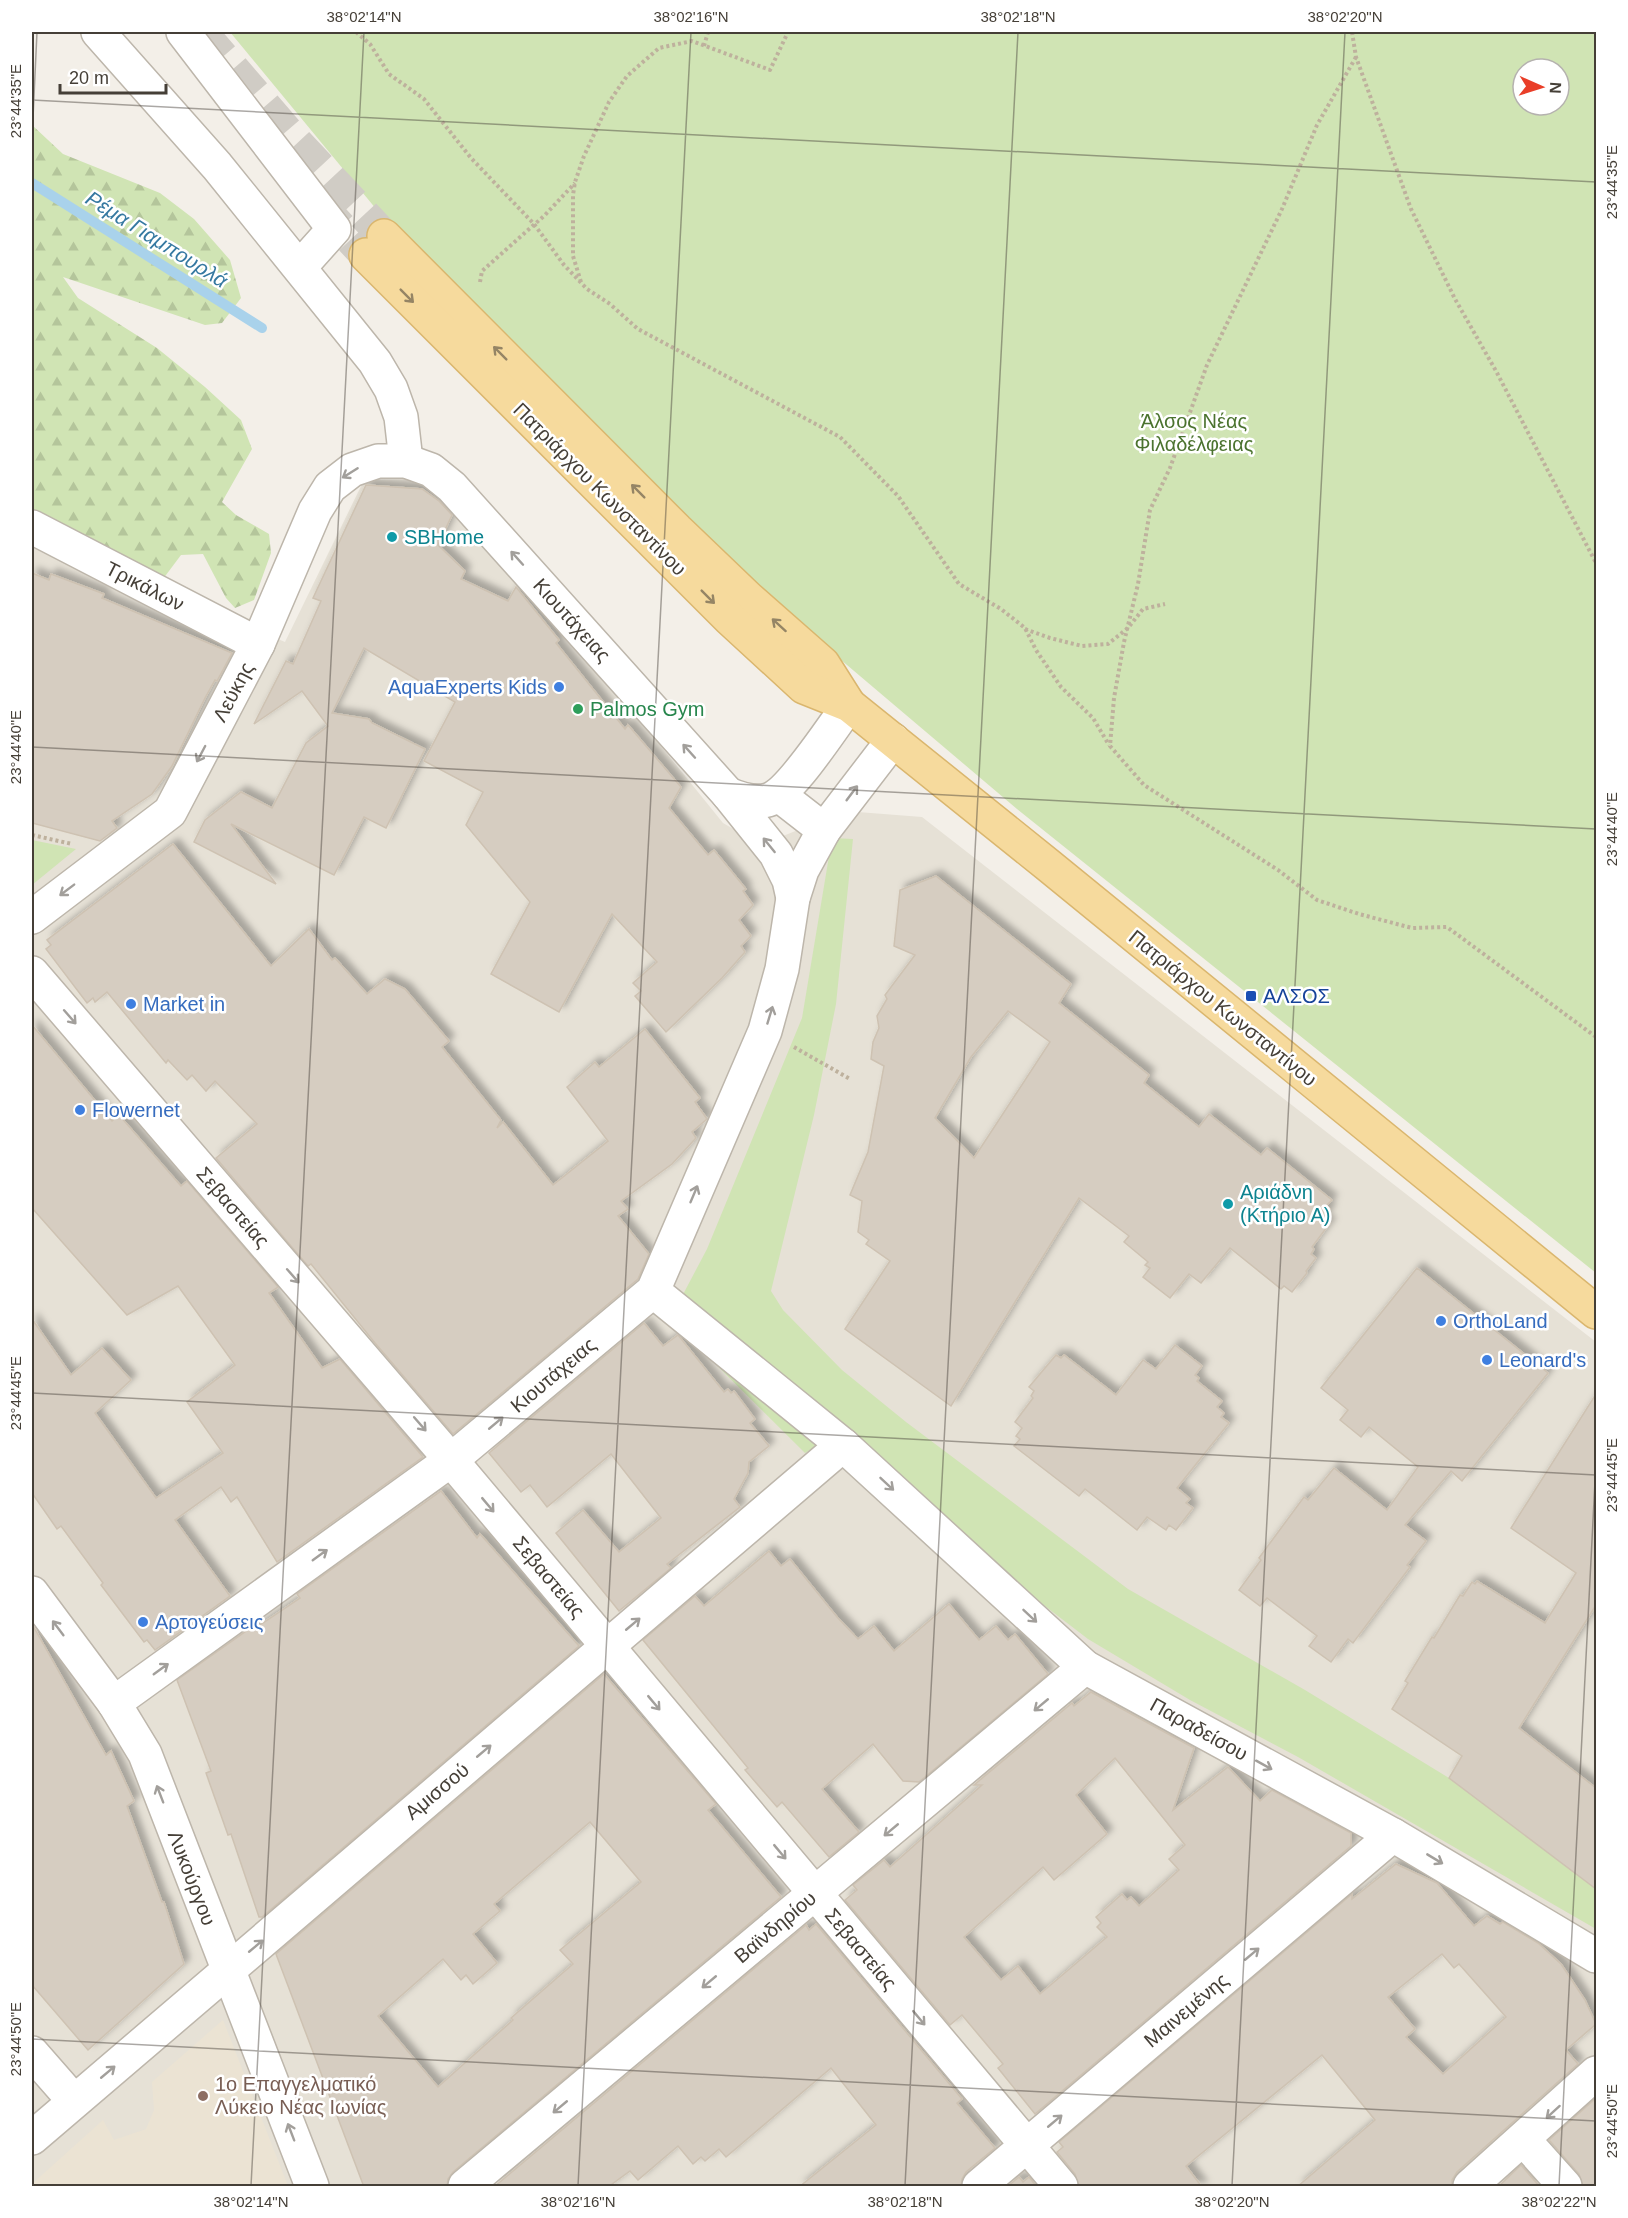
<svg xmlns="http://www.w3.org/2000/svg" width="1628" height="2218" viewBox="0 0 1628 2218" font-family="Arial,sans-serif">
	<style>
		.residential { fill: #e6e1d6 }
		.education { fill: #ebe3d3 }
		.forest { fill: url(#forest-firs) }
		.green { fill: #d0e4b4; fill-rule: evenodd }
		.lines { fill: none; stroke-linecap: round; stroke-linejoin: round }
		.stream { stroke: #a9d2eb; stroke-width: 10 }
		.building { fill: #d6cdc1; stroke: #cec2b2; stroke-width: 1.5; fill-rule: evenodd; filter: url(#shadow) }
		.major-tunnel { stroke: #d0ccc5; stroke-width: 33; stroke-dasharray: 33 16; stroke-linecap: butt }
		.minor-casing { stroke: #bdb6ab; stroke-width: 36 }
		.major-casing { stroke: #dab66e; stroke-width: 36 }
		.path { stroke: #beb19d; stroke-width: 4; stroke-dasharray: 3 3; stroke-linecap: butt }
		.minor { stroke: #fff; stroke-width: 33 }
		.major { stroke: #f6da9d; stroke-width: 33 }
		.oneway { stroke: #958565 }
		.oneway2 { stroke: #a29f9b }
		.ticks { fill: none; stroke: #453f37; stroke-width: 1.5; stroke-opacity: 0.45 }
		.culture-dot { fill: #0f9aa8; stroke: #fff; stroke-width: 2 }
		.shop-dot { fill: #3f7fe0; stroke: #fff; stroke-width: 2 }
		.leisure-dot { fill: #2e9e5b; stroke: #fff; stroke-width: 2 }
		.transit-dot { fill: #1a4fb4; stroke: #fff; stroke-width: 2 }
		.education-dot { fill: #8d6e63; stroke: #fff; stroke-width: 2 }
		.labels { text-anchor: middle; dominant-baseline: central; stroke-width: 5; stroke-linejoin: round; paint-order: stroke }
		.park-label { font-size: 20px; fill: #4b732f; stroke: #fff }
		.street-label { font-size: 20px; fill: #453f37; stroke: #fff }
		.culture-label { font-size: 20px; fill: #0d838f; stroke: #fff; text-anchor: start }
		.shop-label { font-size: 20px; fill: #366cbe; stroke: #fff; text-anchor: start }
		.leisure-label { font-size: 20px; fill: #27864d; stroke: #fff; text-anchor: start }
		.transit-label { font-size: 20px; fill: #164399; stroke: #fff; text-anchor: start }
		.education-label { font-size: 20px; fill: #785e54; stroke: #fff; text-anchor: start }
		.water-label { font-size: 21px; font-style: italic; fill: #3679a1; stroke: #fff }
		.neatline { fill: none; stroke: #453f37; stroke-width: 2 }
		.ticks-label { font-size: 15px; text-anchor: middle; fill: #453f37 }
	</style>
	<defs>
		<pattern id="forest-firs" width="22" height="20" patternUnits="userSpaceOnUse" patternTransform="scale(1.5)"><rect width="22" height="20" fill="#d0e4b4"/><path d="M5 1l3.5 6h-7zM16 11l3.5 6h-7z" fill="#b4c59b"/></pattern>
		<filter id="shadow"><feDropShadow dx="5.5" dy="-5.5" stdDeviation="3" flood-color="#0004"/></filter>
	</defs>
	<rect width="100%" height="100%" fill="#f3efe8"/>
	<polygon class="residential" points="422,479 466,505 723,823 761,845 845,811 922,817 1596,1342 1596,2186 32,2186 32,535 285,642 364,480"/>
	<polygon class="education" points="223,2020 288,2186 32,2186 32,2184 103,2120 114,2140 146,2129 154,2110 152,2082"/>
	<polygon class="forest" points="32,125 63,154 160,193 194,219 230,260 241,298 222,323 205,325 63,277 78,298 157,348 205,387 241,420 252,449 222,502 236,515 269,534 271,553 254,600 235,608 226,598 203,554 181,555 163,579 32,512"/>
	<g class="green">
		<path d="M230,32h1366v1241l-579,-464 -294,-249 -337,-339zM1523,69h36v36h-36z"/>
		<polygon points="832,838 853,839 836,1004 814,1115 771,1291 783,1310 842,1370 906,1422 1128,1589 1305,1690 1449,1778 1596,1889 1596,1929 1298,1757 1190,1700 1088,1639 1041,1603 927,1505 846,1428 805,1453 670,1319 707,1249 802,1018"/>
		<polygon points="32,840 76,849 32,885"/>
	</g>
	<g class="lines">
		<polyline class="stream" points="32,183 262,328"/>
	</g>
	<g class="building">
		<polygon points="366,485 422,489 439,501 452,515 438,545 465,571 461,579 508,601 516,587 559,640 556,643 625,729 628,725 681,787 669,808 708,855 714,850 746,889 743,891 753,905 739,920 751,936 741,946 745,952 722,978 666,1032 635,996 641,991 633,983 657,962 612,914 559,1012 491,974 530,902 466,825 483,792 424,761 455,702 364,648 332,713 369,719 372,723 425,749 386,828 364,817 334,875 231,824 276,884 194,842 205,820 241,792 272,808 306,743 328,726 302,691 254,724 286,661 293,664 321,601 313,598"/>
		<polygon points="32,573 49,580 51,574 104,594 102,598 232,653 217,681 215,680 205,698 172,766 152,794 112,821 117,828 100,841 32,823"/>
		<polygon points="173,844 271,966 309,929 332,960 335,958 367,994 385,979 405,989 449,1041 442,1047 501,1120 497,1128 503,1122 553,1185 608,1141 567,1087 595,1062 599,1067 645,1029 700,1098 695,1102 707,1119 692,1132 696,1138 672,1164 621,1201 628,1209 618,1216 649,1254 638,1279 453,1434 375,1343 311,1264 308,1266 216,1158 257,1124 215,1081 206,1091 192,1075 187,1080 168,1060 166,1063 107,992 95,1002 93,998 87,1003 46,949 51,945 47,940"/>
		<path d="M936,876l135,108 -12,19 90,72 -5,8 55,44 10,-13 52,41 6,-7 65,52 -6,6 4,3 -7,9 7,5 -18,24 2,2 -3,5 5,4 -10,13 1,2 -15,19 -8,-6 -3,3 -51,-41 -29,35 -12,-9 -19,24 -27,-21 7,-9 -5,-3 3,-3 -24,-20 5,-6 -50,-38 -128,208 -106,-77 45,-68 -24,-17 3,-4 -11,-8 4,-31 -12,-6 18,-43 16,-86 -13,-7 2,-17 6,-14 -2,-12 10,-17 -2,-4 30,-40 -21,-9 6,-56zM1008,1011l42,31 -76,116 -39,-40 36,-61z"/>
		<polygon points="32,1025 112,1121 119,1115 181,1186 187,1181 278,1287 269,1293 322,1368 340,1359 423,1457 277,1562 237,1497 231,1502 221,1487 175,1520 230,1596 155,1650 147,1640 144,1642 101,1585 103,1583 61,1526 57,1529 32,1493 32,1319 71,1375 102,1348 131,1380 95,1413 156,1498 223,1453 187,1402 235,1365 178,1286 127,1315 32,1208"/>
		<polygon points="1417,1268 1548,1373 1462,1481 1451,1471 1405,1525 1426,1541 1407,1565 1410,1567 1353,1643 1348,1639 1331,1662 1309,1646 1317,1636 1267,1598 1260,1606 1239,1590 1261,1560 1259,1558 1304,1497 1308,1500 1334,1468 1387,1510 1418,1467 1369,1427 1361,1437 1340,1420 1348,1410 1321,1388"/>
		<polygon points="644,1323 663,1346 678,1335 724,1392 728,1389 731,1393 734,1391 755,1419 750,1423 769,1446 749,1462 748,1473 734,1499 740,1507 667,1564 671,1568 619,1611 556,1533 583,1510 619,1552 661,1518 611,1454 547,1507 530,1485 521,1492 489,1453"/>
		<polygon points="1175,1345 1202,1366 1195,1375 1199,1378 1197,1381 1222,1401 1217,1407 1224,1413 1221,1417 1229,1423 1177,1488 1190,1499 1186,1503 1193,1508 1176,1530 1169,1525 1166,1530 1147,1517 1137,1530 1085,1489 1079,1496 1014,1446 1020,1439 1016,1436 1022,1428 1015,1422 1033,1398 1031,1396 1034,1391 1029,1387 1056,1355 1061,1358 1064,1355 1116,1395 1143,1360 1156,1369"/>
		<polygon points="1596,1394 1596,1605 1519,1728 1596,1788 1596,1889 1449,1778 1462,1756 1392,1709 1408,1683 1405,1681 1432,1637 1434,1638 1460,1595 1463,1596 1472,1582 1475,1584 1477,1581 1545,1623 1576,1573 1511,1528"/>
		<polygon points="441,1491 477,1538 480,1534 579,1646 262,1917 259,1917 231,1834 228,1835 206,1773 211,1771 177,1680 252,1627 254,1629 300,1598 297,1594"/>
		<polygon points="769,1551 781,1566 790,1559 837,1617 858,1639 874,1626 894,1651 949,1604 979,1640 996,1626 1008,1640 1015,1634 1048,1674 919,1782 903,1781 873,1744 822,1789 859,1832 829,1857 782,1802 777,1807 745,1770 748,1768 643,1640 695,1596 704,1606"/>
		<polygon points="32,1624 106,1755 111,1751 134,1801 127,1806 162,1902 164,1902 184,1964 88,2050 32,1985"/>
		<path d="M604,1674l112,130 -8,6 73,87 -328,275 -5,7 -1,8h-83l-88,-233zM590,1822l51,60 -81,68 13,14 -62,54 2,2 -75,67 -60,-71 65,-57 18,21 5,-5 7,9 24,-21 -24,-29 27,-23 -6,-7z"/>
		<path d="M1091,1692l103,56 -21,62 55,-43 32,34 12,-11 79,43v13l-316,268 -37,-46 5,-4 -41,-49 -12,10 -105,-125 12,-10 -4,-5 31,-25 6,7 92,-82h-8l98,-82 2,3zM1115,1758l70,87 -16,14 10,11 -40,36 -8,-9 -4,3 -5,-6 -26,23 5,6 -4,4 10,10 -67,57 -22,-28 -17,14 -37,-43 79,-70 11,13 53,-46 -31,-39z"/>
		<path d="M1396,1864l41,19 37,43 13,-10 13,8 3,-2 35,21 23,21 24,36 11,24 -30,26 12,14 -121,108 -5,8v7h-155l78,-67 -53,-65 -136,111 16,21h-123l-4,-13 -18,-22 6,-5 -4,-5 293,-248v5zM1442,1954l12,14 5,-4 47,53 -63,57 -37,-37 9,-8 -27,-32z"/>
		<polygon points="816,1924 962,2099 957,2103 995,2148 966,2172 962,2179 961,2187 799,2187 876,2125 831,2068 726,2157 719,2149 705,2161 701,2157 693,2164 678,2146 638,2180 630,2171 608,2187 494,2187 806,1925 809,1930"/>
		<polygon points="1596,2098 1596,2187 1583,2187 1579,2174 1549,2140"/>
		<polygon points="1521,2165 1540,2187 1498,2187"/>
		<polygon points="1019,2177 1023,2182 1029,2177 1037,2187 1007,2187"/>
	</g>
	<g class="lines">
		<g class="major-tunnel">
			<polyline points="201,32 295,141 384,236"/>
			<polyline points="318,203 366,255"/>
		</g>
		<g class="minor-casing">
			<g id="minor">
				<polyline points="98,32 217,166 375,362 391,389 401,417 406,461"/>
				<polyline points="183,32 334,229 300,267"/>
				<polyline points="32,527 258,644"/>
				<path d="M728,794c12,5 26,10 40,6 22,-6 65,-74 81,-95"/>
				<polyline points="779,795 824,830"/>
				<polyline points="32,917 170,812 258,644 315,511 330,487 352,470 378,461 406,461 431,470 452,487 728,794 776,854 789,880 793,898"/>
				<polyline points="32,973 451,1460 1061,2186"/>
				<polyline points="653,1291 843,1445 1085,1667 1393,1835 1596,1956"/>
				<polyline points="32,1593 114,1703 145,1754 312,2186"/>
				<polyline points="114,1703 451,1460 653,1291 765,1031 782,969 793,898 802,870 824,830 893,740"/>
				<polyline points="32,2053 74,2101"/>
				<polyline points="32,2138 843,1445"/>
				<polyline points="1523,2139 1565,2186"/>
				<polyline points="465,2186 1085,1667"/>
				<polyline points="979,2186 1393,1835"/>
				<polyline points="1470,2186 1596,2073"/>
			</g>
		</g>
		<g class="major-casing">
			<g id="major">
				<polyline points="384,236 677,530 748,598 823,664 849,705"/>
				<polyline points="366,255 730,619 804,687 849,705 1048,865 1596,1312"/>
			</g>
		</g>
		<g class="path">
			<polyline points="356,32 370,44 389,74 424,99 471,158 534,224 564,265 587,289 610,304 638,329 840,437 898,496 959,584 1001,609 1025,628 1036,650 1061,687 1093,718 1109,745"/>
			<polyline points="1352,32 1356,57 1411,209 1455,299 1496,371 1596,563"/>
			<polyline points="704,46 708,32"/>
			<polyline points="1356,57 1317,125 1282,209 1207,365 1170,468 1150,510 1138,584 1124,642 1114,698 1110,746 1144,785 1278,870 1317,900 1359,914 1412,928 1447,927 1596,1037"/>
			<polyline points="480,282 482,271 545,215 575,183"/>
			<polyline points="581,282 573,256 573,195 575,182 584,156 609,102 627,76 659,48 692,41 770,70 788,32"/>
			<polyline points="1025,629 1050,638 1082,646 1108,644 1128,628 1143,609 1165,604"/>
			<polyline points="32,835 72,844"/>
			<polyline points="794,1047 850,1079"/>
		</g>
		<use href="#minor" class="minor"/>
		<use href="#major" class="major"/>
	</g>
	<defs><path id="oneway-shaft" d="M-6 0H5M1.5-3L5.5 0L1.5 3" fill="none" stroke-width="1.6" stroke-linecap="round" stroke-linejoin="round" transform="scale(1.5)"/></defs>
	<g class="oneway">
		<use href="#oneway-shaft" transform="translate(407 296) rotate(45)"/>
		<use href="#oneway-shaft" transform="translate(500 353) rotate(-135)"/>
		<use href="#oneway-shaft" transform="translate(638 491) rotate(-135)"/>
		<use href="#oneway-shaft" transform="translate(708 597) rotate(45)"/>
		<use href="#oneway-shaft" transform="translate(779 625) rotate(-138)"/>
	</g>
	<g class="oneway2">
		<use href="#oneway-shaft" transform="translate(350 473) rotate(148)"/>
		<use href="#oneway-shaft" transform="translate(517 558) rotate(-132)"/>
		<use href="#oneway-shaft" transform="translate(689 751) rotate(-132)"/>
		<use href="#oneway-shaft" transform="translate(201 754) rotate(118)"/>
		<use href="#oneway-shaft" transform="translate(852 793) rotate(-53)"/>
		<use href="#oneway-shaft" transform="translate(769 845) rotate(-129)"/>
		<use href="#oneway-shaft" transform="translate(67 890) rotate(143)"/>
		<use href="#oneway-shaft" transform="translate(770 1015) rotate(-73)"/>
		<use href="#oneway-shaft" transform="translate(70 1017) rotate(49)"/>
		<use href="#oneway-shaft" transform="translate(694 1194) rotate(-67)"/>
		<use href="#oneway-shaft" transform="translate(293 1276) rotate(49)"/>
		<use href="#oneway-shaft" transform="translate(496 1423) rotate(-40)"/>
		<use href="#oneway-shaft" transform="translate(420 1424) rotate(49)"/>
		<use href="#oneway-shaft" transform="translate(887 1484) rotate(43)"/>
		<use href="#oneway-shaft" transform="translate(488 1505) rotate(50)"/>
		<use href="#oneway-shaft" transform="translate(320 1555) rotate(-36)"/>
		<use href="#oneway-shaft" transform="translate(1030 1616) rotate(43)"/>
		<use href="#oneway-shaft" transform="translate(633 1624) rotate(-40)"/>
		<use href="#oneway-shaft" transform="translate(58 1628) rotate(-127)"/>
		<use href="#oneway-shaft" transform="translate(161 1669) rotate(-36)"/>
		<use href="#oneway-shaft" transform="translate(654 1703) rotate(50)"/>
		<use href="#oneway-shaft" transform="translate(1041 1705) rotate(140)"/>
		<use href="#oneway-shaft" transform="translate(484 1751) rotate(-40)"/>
		<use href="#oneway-shaft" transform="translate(1264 1765) rotate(29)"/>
		<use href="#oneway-shaft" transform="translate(160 1794) rotate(-111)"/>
		<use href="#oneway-shaft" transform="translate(891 1830) rotate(140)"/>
		<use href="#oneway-shaft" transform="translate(780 1852) rotate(50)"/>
		<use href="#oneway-shaft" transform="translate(1435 1859) rotate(31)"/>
		<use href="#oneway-shaft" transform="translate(256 1946) rotate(-40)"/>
		<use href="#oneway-shaft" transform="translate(1252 1954) rotate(-40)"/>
		<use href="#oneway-shaft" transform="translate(709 1982) rotate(140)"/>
		<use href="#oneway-shaft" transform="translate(919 2018) rotate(50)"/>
		<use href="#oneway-shaft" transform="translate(108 2072) rotate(-40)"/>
		<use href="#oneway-shaft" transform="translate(560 2107) rotate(140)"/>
		<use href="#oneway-shaft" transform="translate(1553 2112) rotate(138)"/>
		<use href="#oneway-shaft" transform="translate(1055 2121) rotate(-40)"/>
		<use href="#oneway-shaft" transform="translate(291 2132) rotate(-111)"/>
	</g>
	<path class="ticks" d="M32,100l1564,82M32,139l5,-107M32,747l1564,82M32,1393l1564,82M32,2039l1564,82M251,2186l113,-2154M578,2186l113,-2154M905,2186l113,-2154M1232,2186l113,-2154M1559,2186l37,-724"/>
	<g class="culture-dot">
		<circle cx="392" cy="537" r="6"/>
		<circle cx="1228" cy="1204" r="6"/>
	</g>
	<g class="shop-dot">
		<circle cx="559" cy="687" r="6"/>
		<circle cx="131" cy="1004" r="6"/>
		<circle cx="80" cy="1110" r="6"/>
		<circle cx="1441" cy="1321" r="6"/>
		<circle cx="1487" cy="1360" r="6"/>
		<circle cx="143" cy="1622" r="6"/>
	</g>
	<circle class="leisure-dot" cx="578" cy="709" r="6"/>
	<rect class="transit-dot" x="1245" y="990" width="12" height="12" rx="3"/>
	<circle class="education-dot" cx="203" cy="2096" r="6"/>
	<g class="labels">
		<g class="park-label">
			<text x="1194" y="421">Άλσος Νέας<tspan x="1194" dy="23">Φιλαδέλφειας</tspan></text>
		</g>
		<g class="street-label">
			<text transform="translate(600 489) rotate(45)">Πατριάρχου Κωνσταντίνου</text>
			<text transform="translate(145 586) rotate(27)">Τρικάλων</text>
			<text transform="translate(572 620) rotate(48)">Κιουτάχειας</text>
			<text transform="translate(233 692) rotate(-62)">Λεύκης</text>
			<text transform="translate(1223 1008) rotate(39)">Πατριάρχου Κωνσταντίνου</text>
			<text transform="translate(233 1207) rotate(49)">Σεβαστείας</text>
			<text transform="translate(553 1375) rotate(-40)">Κιουτάχειας</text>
			<text transform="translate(549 1577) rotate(50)">Σεβαστείας</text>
			<text transform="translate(1199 1729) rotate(29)">Παραδείσου</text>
			<text transform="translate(437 1791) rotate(-40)">Αμισσού</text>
			<text transform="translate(192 1878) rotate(69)">Λυκούργου</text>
			<text transform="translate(775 1927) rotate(-40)">Βαϊνδηρίου</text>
			<text transform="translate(861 1949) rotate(50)">Σεβαστείας</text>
			<text transform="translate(1186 2010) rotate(-40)">Μαινεμένης</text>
		</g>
		<g class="culture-label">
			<text x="404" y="537">SBHome</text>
			<text x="1240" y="1192">Αριάδνη<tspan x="1240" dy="23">(Κτήριο Α)</tspan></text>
		</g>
		<g class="shop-label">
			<text x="547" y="687" text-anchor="end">AquaExperts Kids</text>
			<text x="143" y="1004">Market in</text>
			<text x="92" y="1110">Flowernet</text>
			<text x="1453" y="1321">OrthoLand</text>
			<text x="1499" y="1360">Leonard's</text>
			<text x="155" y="1622">Αρτογεύσεις</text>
		</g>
		<g class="leisure-label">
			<text x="590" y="709">Palmos Gym</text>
		</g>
		<g class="transit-label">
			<text x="1263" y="996">ΑΛΣΟΣ</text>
		</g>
		<g class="education-label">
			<text x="215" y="2084">1ο Επαγγελματικό<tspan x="215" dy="23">Λύκειο Νέας Ιωνίας</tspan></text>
		</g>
		<g class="water-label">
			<text transform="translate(157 239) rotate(32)">Ρέμα Γιαμπουρλά</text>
		</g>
	</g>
	<rect width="1628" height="2218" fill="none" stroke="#ffffff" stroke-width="66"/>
	<g transform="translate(1541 87) rotate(93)"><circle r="28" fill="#ffffff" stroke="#b5b2af" stroke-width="1.5"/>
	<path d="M0-4.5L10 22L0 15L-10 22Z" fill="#e93e28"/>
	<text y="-9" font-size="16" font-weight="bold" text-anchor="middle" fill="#453f37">N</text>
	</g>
	<path d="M60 84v9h106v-9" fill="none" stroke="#453f37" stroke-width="3"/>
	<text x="69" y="84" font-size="18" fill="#453f37" stroke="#ffffff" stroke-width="4.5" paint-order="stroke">20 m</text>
	<rect x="33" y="33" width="1562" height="2152" class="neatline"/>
	<g class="ticks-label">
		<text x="364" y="22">38°02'14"N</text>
		<text x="691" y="22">38°02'16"N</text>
		<text x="1018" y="22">38°02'18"N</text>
		<text x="1345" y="22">38°02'20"N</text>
		<text transform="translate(16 101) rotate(-90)" y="5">23°44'35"E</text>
		<text transform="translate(1612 182) rotate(-90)" y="5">23°44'35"E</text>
		<text transform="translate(16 747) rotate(-90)" y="5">23°44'40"E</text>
		<text transform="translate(1612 829) rotate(-90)" y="5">23°44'40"E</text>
		<text transform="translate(16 1393) rotate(-90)" y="5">23°44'45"E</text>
		<text transform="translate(1612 1475) rotate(-90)" y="5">23°44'45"E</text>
		<text transform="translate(16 2039) rotate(-90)" y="5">23°44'50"E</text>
		<text transform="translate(1612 2121) rotate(-90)" y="5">23°44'50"E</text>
		<text x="251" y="2207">38°02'14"N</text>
		<text x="578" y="2207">38°02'16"N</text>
		<text x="905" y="2207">38°02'18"N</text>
		<text x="1232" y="2207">38°02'20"N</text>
		<text x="1559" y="2207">38°02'22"N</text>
	</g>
</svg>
